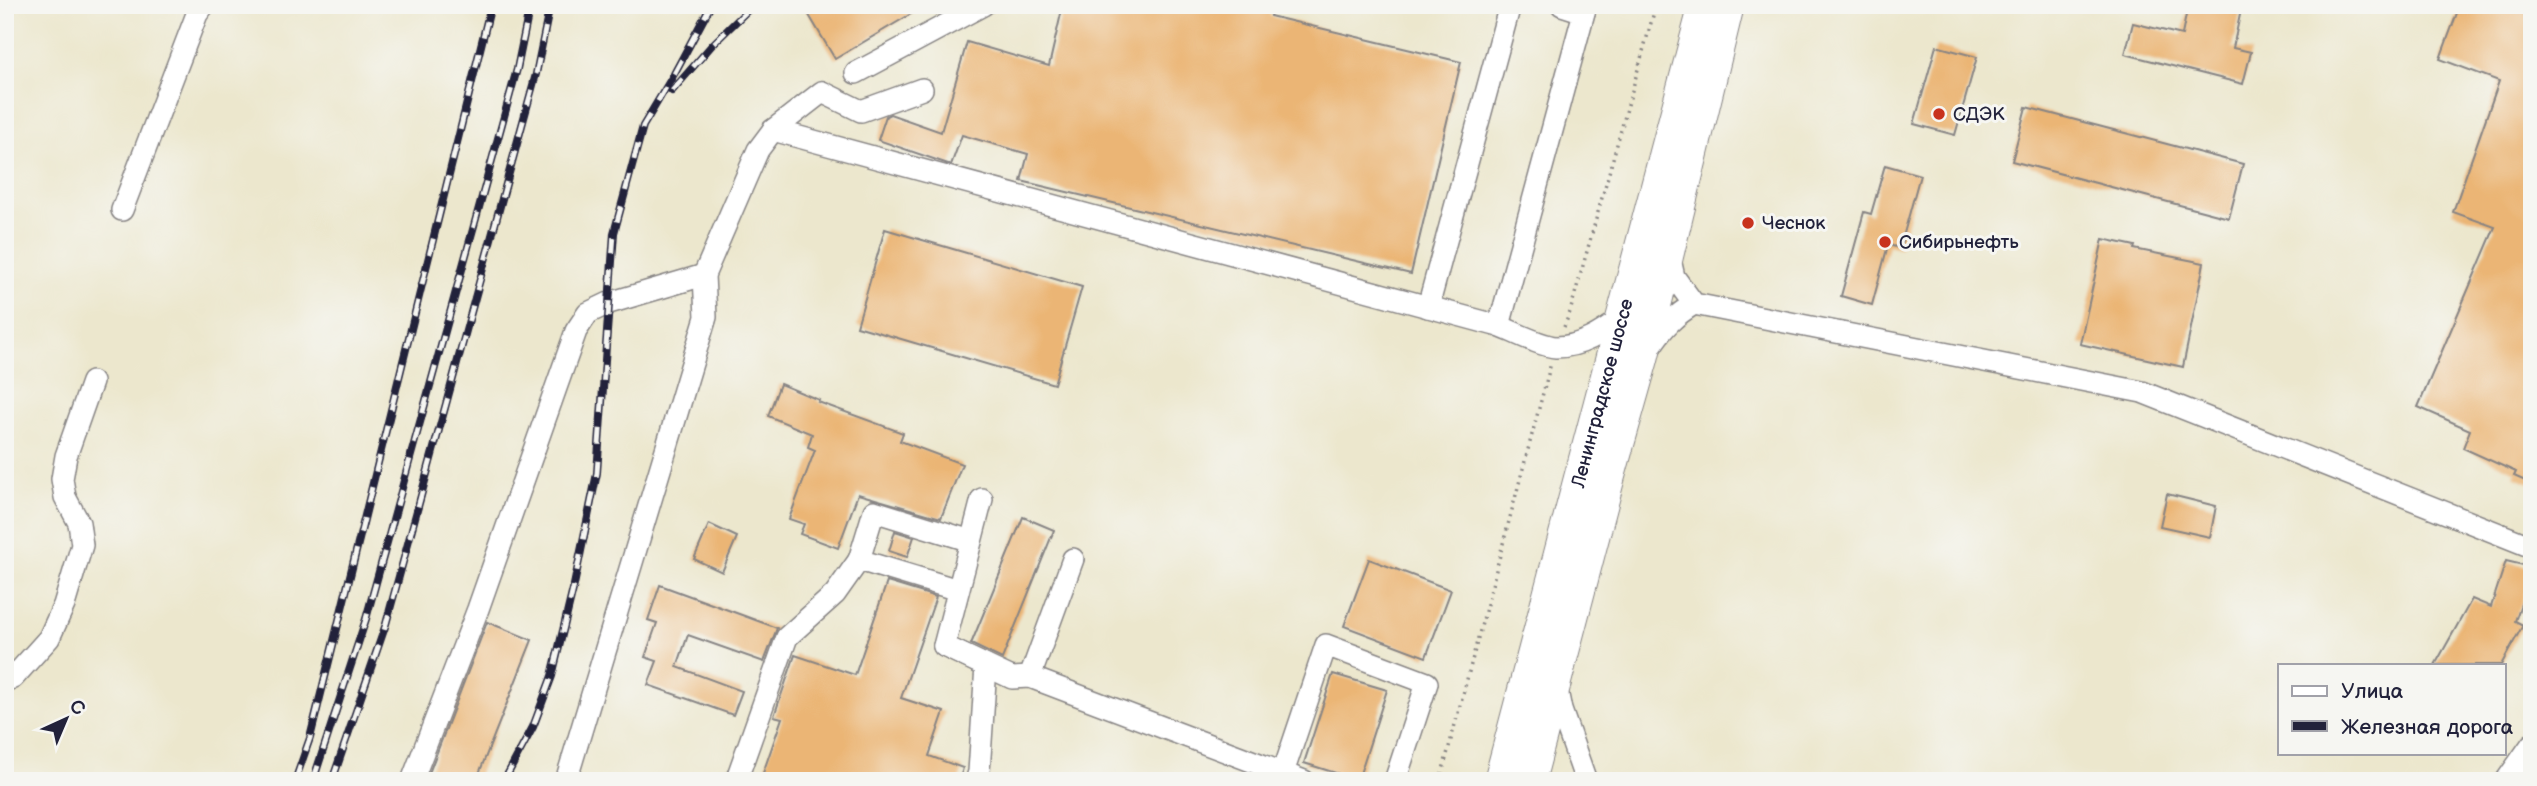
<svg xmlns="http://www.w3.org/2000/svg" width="2537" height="786" viewBox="0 0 2537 786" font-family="'Balsamiq Sans',sans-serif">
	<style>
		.building { fill: #ebb575 }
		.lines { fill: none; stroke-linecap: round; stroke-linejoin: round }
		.minor-casing { stroke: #878484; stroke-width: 24 }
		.highway-casing { stroke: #878484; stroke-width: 34 }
		.path { stroke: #878484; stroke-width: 3.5; stroke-dasharray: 2 5; stroke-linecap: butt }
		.minor { stroke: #fff; stroke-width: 21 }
		.highway { stroke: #fff; stroke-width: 32 }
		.rail-casing { stroke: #22223b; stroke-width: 8 }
		.rail { stroke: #f6f6f2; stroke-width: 5; stroke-dasharray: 16; stroke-linecap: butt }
		.poi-dot { fill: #c8321e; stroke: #f6f6f2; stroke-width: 2.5 }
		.labels { text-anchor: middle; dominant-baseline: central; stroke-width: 6; stroke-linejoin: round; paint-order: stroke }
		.poi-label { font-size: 19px; fill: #22223b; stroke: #f6f6f2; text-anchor: start }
		.street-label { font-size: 19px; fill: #22223b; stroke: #f6f6f2 }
	</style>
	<rect width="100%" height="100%" fill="#f6f6f2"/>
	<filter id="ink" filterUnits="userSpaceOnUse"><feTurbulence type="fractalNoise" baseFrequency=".0143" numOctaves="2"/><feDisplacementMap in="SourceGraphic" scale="14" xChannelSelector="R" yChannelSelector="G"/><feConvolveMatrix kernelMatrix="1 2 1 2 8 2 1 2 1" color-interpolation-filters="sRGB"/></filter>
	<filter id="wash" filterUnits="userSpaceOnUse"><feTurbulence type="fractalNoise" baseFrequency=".00686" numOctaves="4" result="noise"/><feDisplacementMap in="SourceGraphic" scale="28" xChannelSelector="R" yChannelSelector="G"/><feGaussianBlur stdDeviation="1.57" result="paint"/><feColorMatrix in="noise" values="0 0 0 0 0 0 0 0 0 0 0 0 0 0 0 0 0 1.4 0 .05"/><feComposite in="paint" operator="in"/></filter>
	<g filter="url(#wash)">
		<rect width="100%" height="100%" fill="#ece7cd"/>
		<g id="blocks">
			<g class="building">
				<polygon points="803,5 926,5 835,59"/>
				<polygon points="1063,5 1273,5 1270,16 1461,62 1411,274 1021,181 1028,154 962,135 951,165 878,140 886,116 890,114 941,132 967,42 1049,66"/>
				<polygon points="2188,5 2242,5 2233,48 2251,52 2243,84 2125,54 2133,23 2182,35"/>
				<polygon points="2460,5 2532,5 2532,484 2514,476 2516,472 2463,448 2470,430 2418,407 2495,227 2453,212 2499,81 2440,59"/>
				<polygon points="1936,46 1977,57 1955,135 1914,124"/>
				<polygon points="2026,107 2243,164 2229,218 2012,161"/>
				<polygon points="1885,165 1920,175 1900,248 1888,245 1872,305 1841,296 1864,212 1871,214"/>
				<polygon points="885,229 1082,287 1054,384 857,326"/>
				<polygon points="2103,239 2135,246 2134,249 2204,263 2183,367 2080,344"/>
				<polygon points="780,384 819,400 818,402 903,433 900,441 962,464 941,518 858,494 838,548 800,534 804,524 789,519 815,450 808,447 812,434 768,416"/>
				<polygon points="2167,494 2216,506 2210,537 2160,526"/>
				<polygon points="1023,517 1054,530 1002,659 971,644"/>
				<polygon points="709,524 737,537 722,572 694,559"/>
				<polygon points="895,531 914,537 907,557 889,551"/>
				<polygon points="1369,559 1451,590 1426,657 1344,626"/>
				<polygon points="2506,561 2532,567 2532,573 2515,621 2523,625 2501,665 2435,665 2472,599 2491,607"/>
				<polygon points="887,582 936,597 901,698 944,712 929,756 963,768 959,781 776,781 762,776 782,718 774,716 795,655 855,675"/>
				<polygon points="660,585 777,628 764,662 688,635 677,667 742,691 733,715 648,685 657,661 645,657 657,623 648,620"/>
				<polygon points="487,622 532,640 476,781 426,781"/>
				<polygon points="1333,674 1387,690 1358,780 1304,763"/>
			</g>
		</g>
	</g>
	<g filter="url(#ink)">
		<use href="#blocks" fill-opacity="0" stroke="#878484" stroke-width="2"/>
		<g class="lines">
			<g class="minor-casing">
				<g id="minor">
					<polyline points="1562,5 1584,12"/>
					<polyline points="856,73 983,5"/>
					<path d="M773,130l726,196c15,6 42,20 57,21 25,0 46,-14 65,-28"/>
					<polyline points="122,210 197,14 204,5"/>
					<polyline points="1669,255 1674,277 1694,304 2142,392 2532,547"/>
					<polyline points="1428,307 1510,5"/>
					<polyline points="1499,326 1586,5"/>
					<path d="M1651,346c12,-18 24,-31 43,-42"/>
					<polyline points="958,590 859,560 874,511 971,541"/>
					<polyline points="944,646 1012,678 1030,677 1304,781"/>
					<polyline points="1030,677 1073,559"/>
					<polyline points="5,680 13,678 49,638 64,605 82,545 79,523 65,497 62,479 66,456 92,382"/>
					<polyline points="1557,690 1561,710 1586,781"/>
					<polyline points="1283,773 1326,645 1427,683 1395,781"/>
					<polyline points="412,781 478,609 576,331 588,313 609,303 704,275"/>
					<polyline points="566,781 706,317 704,275 758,150 773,130 822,92 861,111 922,89"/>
					<polyline points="736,781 787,637 835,594 859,560"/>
					<polyline points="976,781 979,772 986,666 944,646 982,499"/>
					<polyline points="2506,781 2532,744"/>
				</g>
			</g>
			<g class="highway-casing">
				<g id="highway">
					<path id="s1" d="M1500,781l205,-776"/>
					<polyline points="1529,781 1609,476 1642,359 1728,5"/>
				</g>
			</g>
			<g class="path">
				<polyline points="1564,327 1570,312 1656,5"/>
				<polyline points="1440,781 1551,363"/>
			</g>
			<use href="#minor" class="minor"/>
			<use href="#highway" class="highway"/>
			<g class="rail-casing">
				<g id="rail">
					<polyline points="672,91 712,45 753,5"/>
					<polyline points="295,781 310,738 491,5"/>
					<polyline points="313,781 366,619 517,69 530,5"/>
					<polyline points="332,781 386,624 536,74 550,5"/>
					<polyline points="504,781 533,727 552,676 574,585 597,473 614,233 643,126 674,74 711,5"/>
				</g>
			</g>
			<use href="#rail" class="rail"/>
		</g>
	</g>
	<g class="poi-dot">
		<circle cx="1939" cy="114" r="7"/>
		<circle cx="1748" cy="223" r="7"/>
		<circle cx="1885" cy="242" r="7"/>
	</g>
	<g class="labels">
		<g class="poi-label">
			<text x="1953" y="114">СДЭК</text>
			<text x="1762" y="223">Чеснок</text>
			<text x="1899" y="242">Сибирьнефть</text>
		</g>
		<g class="street-label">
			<text stroke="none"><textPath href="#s1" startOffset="401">Ленинградское шоссе</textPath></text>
		</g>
	</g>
	<rect width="2537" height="786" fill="none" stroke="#f6f6f2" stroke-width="28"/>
	<rect x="2278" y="664" width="228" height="91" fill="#f6f6f2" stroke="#a1a1a9" stroke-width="2"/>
	<rect x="2292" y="686" width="35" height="10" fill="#ffffff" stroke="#a1a1a9" stroke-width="2"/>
	<text x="2341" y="698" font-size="21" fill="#22223b">Улица</text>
	<rect x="2292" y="721" width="35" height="10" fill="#22223b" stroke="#a1a1a9" stroke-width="2"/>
	<text x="2341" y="734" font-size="21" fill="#22223b">Железная дорога</text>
	<g transform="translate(66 719) rotate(44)" stroke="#f6f6f2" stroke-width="5" paint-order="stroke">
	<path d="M0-5L12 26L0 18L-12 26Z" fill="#22223b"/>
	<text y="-10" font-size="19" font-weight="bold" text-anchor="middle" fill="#22223b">С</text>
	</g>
</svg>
